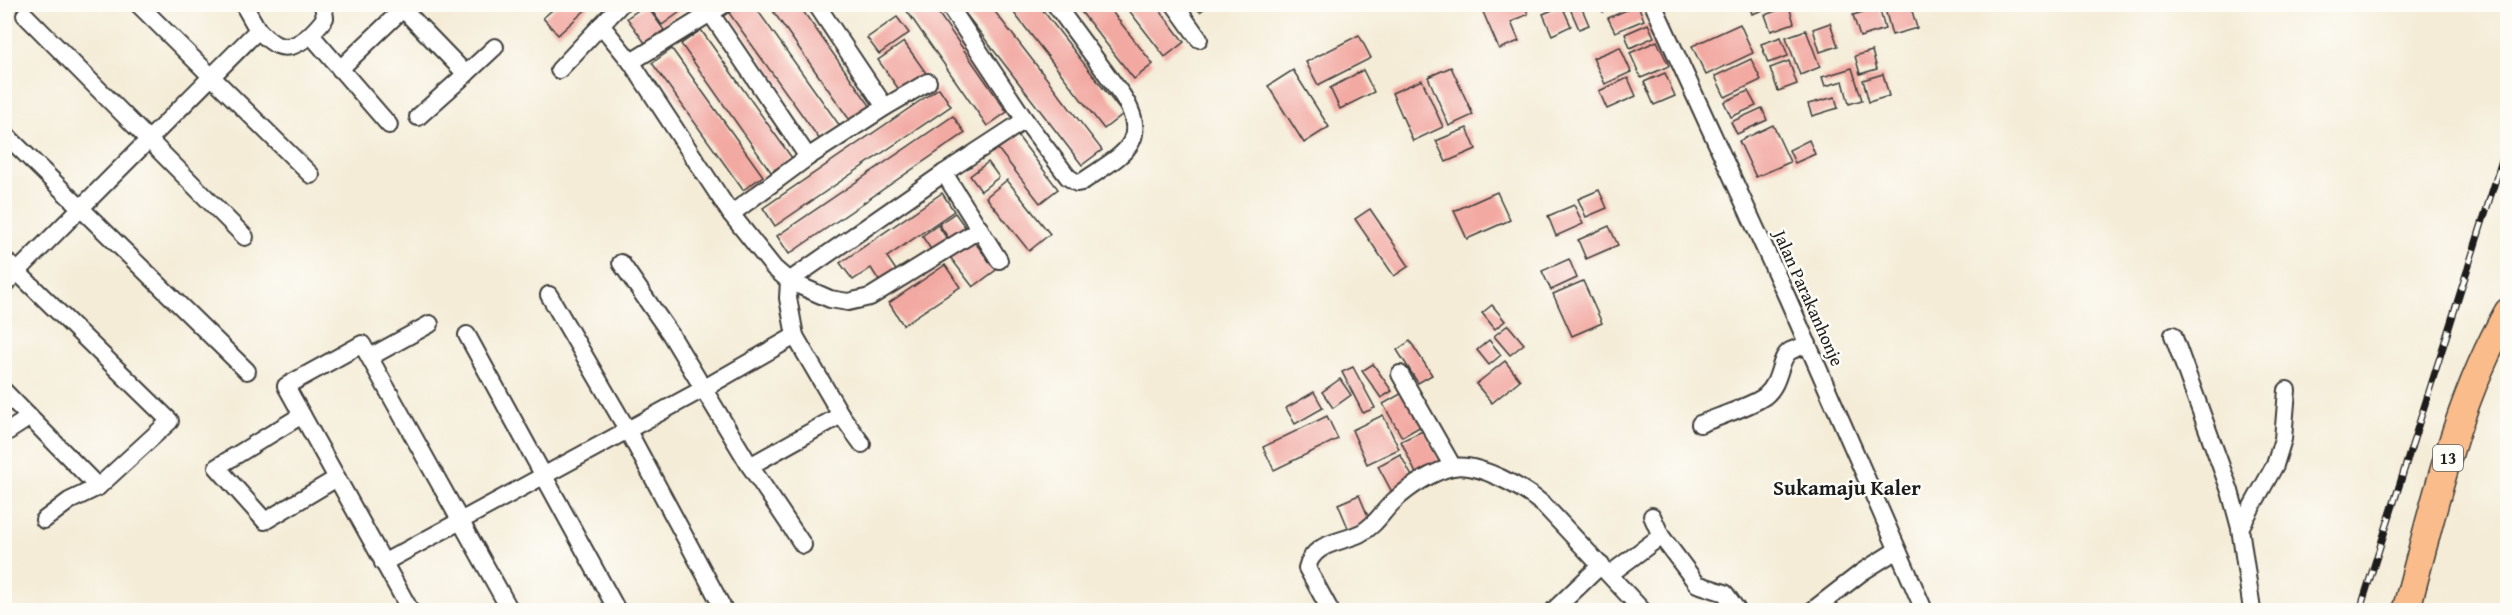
<svg xmlns="http://www.w3.org/2000/svg" width="2512" height="615" viewBox="0 0 2512 615" font-family="'Gentium Book Plus',serif">
	<style>
		.building { fill: #f2a9a2 }
		.lines { fill: none; stroke-linecap: round; stroke-linejoin: round }
		.minor-casing { stroke: #3c3b38; stroke-width: 20 }
		.trunk-casing { stroke: #3c3b38; stroke-width: 30 }
		.minor { stroke: #fff; stroke-width: 16 }
		.trunk { stroke: #f9bc8a; stroke-width: 27 }
		.rail-casing { stroke: #1c1c1c; stroke-width: 7 }
		.rail { stroke: #fdfcf7; stroke-width: 4.5; stroke-dasharray: 14; stroke-linecap: butt }
		.labels { text-anchor: middle; dominant-baseline: central; stroke-width: 5; stroke-linejoin: round; paint-order: stroke }
		.shield { fill: #fdfcf7; stroke: #605f5e; stroke-width: 1.5 }
		.shield-label { font-size: 16px; font-weight: bold; fill: #1c1c1c }
		.street-label { font-size: 18px; fill: #1c1c1c; stroke: #fdfcf7 }
		.quarter-label { font-size: 21px; font-weight: bold; fill: #1c1c1c; stroke: #fdfcf7 }
	</style>
	<rect width="100%" height="100%" fill="#fdfcf7"/>
	<filter id="ink" filterUnits="userSpaceOnUse"><feTurbulence type="fractalNoise" baseFrequency=".0167" numOctaves="2"/><feDisplacementMap in="SourceGraphic" scale="12" xChannelSelector="R" yChannelSelector="G"/><feConvolveMatrix kernelMatrix="1 2 1 2 8 2 1 2 1" color-interpolation-filters="sRGB"/></filter>
	<filter id="wash" filterUnits="userSpaceOnUse"><feTurbulence type="fractalNoise" baseFrequency=".008" numOctaves="4" result="noise"/><feDisplacementMap in="SourceGraphic" scale="24" xChannelSelector="R" yChannelSelector="G"/><feGaussianBlur stdDeviation="1.35" result="paint"/><feColorMatrix in="noise" values="0 0 0 0 0 0 0 0 0 0 0 0 0 0 0 0 0 1.4 0 .05"/><feComposite in="paint" operator="in"/></filter>
	<g filter="url(#wash)">
		<rect width="100%" height="100%" fill="#f4ecd7"/>
		<g id="blocks">
			<g class="building">
				<polygon points="559,4 592,4 558,35 543,18"/>
				<polygon points="647,4 691,4 662,25"/>
				<polygon points="740,4 753,4 840,126 820,140 729,13"/>
				<polygon points="768,4 798,4 871,107 851,122"/>
				<polygon points="902,4 932,4 1007,112 987,126"/>
				<polygon points="958,4 989,4 1102,150 1082,165"/>
				<polygon points="1007,4 1038,4 1123,114 1104,129"/>
				<polygon points="1075,4 1106,4 1153,64 1134,79"/>
				<polygon points="1124,4 1155,4 1184,42 1165,57"/>
				<polygon points="1193,4 1210,4 1200,12"/>
				<polygon points="1424,4 1439,4 1427,10"/>
				<polygon points="1501,4 1524,4 1528,14 1511,22 1519,41 1499,49 1483,12"/>
				<polygon points="1568,4 1580,4 1589,25 1579,29"/>
				<polygon points="1600,4 1622,4 1603,12"/>
				<polygon points="1749,4 1778,4 1778,5 1752,14"/>
				<polygon points="1910,4 1917,28 1892,35 1884,5"/>
				<polygon points="646,5 664,30 645,43 627,18"/>
				<polygon points="1638,5 1644,20 1615,32 1608,18"/>
				<polygon points="1562,6 1571,26 1552,35 1543,14"/>
				<polygon points="1789,6 1794,23 1771,31 1765,15"/>
				<polygon points="1879,7 1885,29 1860,37 1853,15"/>
				<polygon points="897,17 909,33 879,54 867,38"/>
				<polygon points="1830,23 1838,46 1820,52 1813,29"/>
				<polygon points="1648,24 1654,37 1630,48 1625,34"/>
				<polygon points="1740,24 1753,53 1706,75 1692,46"/>
				<polygon points="701,30 792,158 771,172 681,44"/>
				<polygon points="1806,30 1820,67 1800,75 1786,37"/>
				<polygon points="1359,35 1371,58 1318,85 1306,62"/>
				<polygon points="1781,37 1788,56 1768,63 1761,44"/>
				<polygon points="1657,41 1669,66 1641,78 1630,53"/>
				<polygon points="904,42 926,73 900,91 878,60"/>
				<polygon points="1620,47 1631,72 1605,84 1593,58"/>
				<polygon points="672,49 763,176 743,190 652,63"/>
				<polygon points="1872,51 1877,69 1860,74 1855,56"/>
				<polygon points="1751,59 1761,80 1725,97 1715,76"/>
				<polygon points="1789,61 1797,84 1778,91 1770,68"/>
				<polygon points="1451,67 1473,115 1449,126 1428,77"/>
				<polygon points="1852,68 1862,100 1849,104 1843,81 1825,86 1822,77"/>
				<polygon points="1293,70 1329,127 1304,143 1268,86"/>
				<polygon points="1363,70 1374,92 1340,109 1330,88"/>
				<polygon points="1665,73 1675,96 1654,105 1644,82"/>
				<polygon points="1883,74 1889,96 1869,102 1863,80"/>
				<polygon points="1628,78 1636,96 1607,109 1599,91"/>
				<polygon points="1422,80 1443,127 1413,141 1392,93"/>
				<polygon points="939,88 951,106 775,226 763,208"/>
				<polygon points="1748,91 1756,106 1731,117 1724,102"/>
				<polygon points="1835,97 1838,108 1812,116 1808,104"/>
				<polygon points="1762,108 1767,120 1737,134 1731,122"/>
				<polygon points="953,116 965,133 789,254 777,236"/>
				<polygon points="1773,125 1790,162 1756,177 1739,141"/>
				<polygon points="1467,128 1476,149 1446,162 1436,141"/>
				<polygon points="1017,135 1058,189 1040,203 998,149"/>
				<polygon points="1809,140 1815,154 1795,163 1789,150"/>
				<polygon points="988,162 999,177 981,191 970,176"/>
				<polygon points="1007,180 1050,234 1029,251 986,197"/>
				<polygon points="1599,190 1607,208 1586,217 1578,199"/>
				<polygon points="1497,192 1510,220 1467,239 1454,211"/>
				<polygon points="942,193 954,211 887,257 900,276 883,287 871,268 853,280 840,263"/>
				<polygon points="1574,205 1583,224 1556,236 1548,216"/>
				<polygon points="1370,209 1409,266 1394,276 1355,219"/>
				<polygon points="955,213 968,231 951,242 939,224"/>
				<polygon points="938,225 950,243 934,254 922,236"/>
				<polygon points="1609,226 1618,245 1586,259 1578,240"/>
				<polygon points="973,240 996,270 973,287 950,257"/>
				<polygon points="1569,259 1577,278 1551,290 1542,271"/>
				<polygon points="945,265 960,287 903,325 889,303"/>
				<polygon points="1583,281 1602,323 1572,336 1553,294"/>
				<polygon points="1492,305 1505,321 1495,329 1482,313"/>
				<polygon points="1508,325 1524,344 1510,355 1494,336"/>
				<polygon points="1489,340 1501,355 1489,365 1477,350"/>
				<polygon points="1410,341 1432,375 1418,383 1397,350"/>
				<polygon points="1505,361 1520,380 1492,403 1476,384"/>
				<polygon points="1373,364 1392,391 1381,398 1362,371"/>
				<polygon points="1353,367 1375,408 1363,413 1342,372"/>
				<polygon points="1340,379 1351,395 1333,408 1322,392"/>
				<polygon points="1314,392 1323,408 1295,424 1286,408"/>
				<polygon points="1404,392 1423,425 1402,437 1383,404"/>
				<polygon points="1383,415 1399,449 1367,464 1352,430"/>
				<polygon points="1327,416 1338,439 1274,470 1263,447"/>
				<polygon points="1425,430 1442,467 1418,478 1401,441"/>
				<polygon points="1400,454 1415,482 1393,494 1378,466"/>
				<polygon points="1359,495 1370,521 1349,530 1338,504"/>
			</g>
		</g>
	</g>
	<g filter="url(#ink)">
		<use href="#blocks" fill-opacity="0" stroke="#3c3b38" stroke-width="1.5"/>
		<g class="lines">
			<g class="minor-casing">
				<g id="minor">
					<polyline points="138,4 311,175"/>
					<polyline points="725,4 631,62 731,214 774,268 789,281 830,299 848,302 870,297 980,229"/>
					<path d="M948,4l77,116 43,57 9,6 5,-1c37,-26 72,-38 40,-87l-67,-91"/>
					<polyline points="1174,4 1199,39"/>
					<polyline points="1653,4 1787,297 1924,610"/>
					<polyline points="403,9 466,74 495,47"/>
					<polyline points="711,14 808,157"/>
					<polyline points="25,15 245,237"/>
					<polyline points="601,25 631,62"/>
					<path d="M258,30c5,5 13,13 19,15 19,8 38,-14 48,-27l-2,-14"/>
					<polyline points="311,35 389,125"/>
					<polyline points="340,69 408,4"/>
					<polyline points="559,70 621,4"/>
					<polyline points="885,107 928,82"/>
					<polyline points="418,117 466,74"/>
					<polyline points="4,133 247,371"/>
					<polyline points="944,173 999,260"/>
					<polyline points="731,214 808,157 885,107 816,4"/>
					<polyline points="4,259 170,421 98,487 69,501 44,520"/>
					<polyline points="621,263 671,335 750,466"/>
					<polyline points="4,285 258,30 246,9 247,4"/>
					<polyline points="549,295 628,431 724,610"/>
					<polyline points="467,335 617,610"/>
					<polyline points="2173,335 2230,491 2240,528 2252,610"/>
					<polyline points="795,336 841,415 862,444"/>
					<polyline points="370,357 430,324"/>
					<polyline points="1400,374 1453,467"/>
					<polyline points="4,391 98,487"/>
					<polyline points="302,415 217,467 265,521 337,478"/>
					<path d="M1700,424c17,-7 52,-18 65,-28 17,-14 13,-37 25,-45 6,-3 12,-4 18,-7"/>
					<polyline points="4,434 30,417"/>
					<polyline points="1652,516 1661,536"/>
					<polyline points="2240,528 2275,465 2283,439 2287,390"/>
					<polyline points="803,545 750,466 841,415"/>
					<polyline points="383,563 703,389 795,336 788,298 789,281 944,173 1025,120"/>
					<polyline points="1610,574 1661,536 1697,584 1725,593 1737,610"/>
					<polyline points="410,610 286,386 362,344 510,610"/>
					<path d="M1330,610l-23,-42c6,-26 34,-25 54,-35 15,-8 21,-21 33,-32 15,-14 39,-30 59,-34 26,-5 72,22 91,38l98,105"/>
					<polyline points="1554,610 1601,565"/>
					<polyline points="1813,610 1862,572 1897,550"/>
				</g>
			</g>
			<g class="trunk-casing">
				<path id="trunk" d="M2406,610c28,-101 49,-206 102,-298"/>
			</g>
			<use href="#minor" class="minor"/>
			<use href="#trunk" class="trunk"/>
			<g class="rail-casing">
				<polyline id="rail" points="2360,610 2508,141"/>
			</g>
			<use href="#rail" class="rail"/>
		</g>
	</g>
	<g class="labels">
		<rect class="shield" x="2433" y="445" width="30" height="26" rx="4.5"/>
		<g class="shield-label">
			<text x="2448" y="458">13</text>
		</g>
		<g class="street-label">
			<text transform="translate(1809 298) rotate(66)">Jalan Parakanhonje</text>
		</g>
		<g class="quarter-label">
			<text x="1847" y="487">Sukamaju Kaler</text>
		</g>
	</g>
	<rect width="2512" height="615" fill="none" stroke="#fdfcf7" stroke-width="24"/>
</svg>
